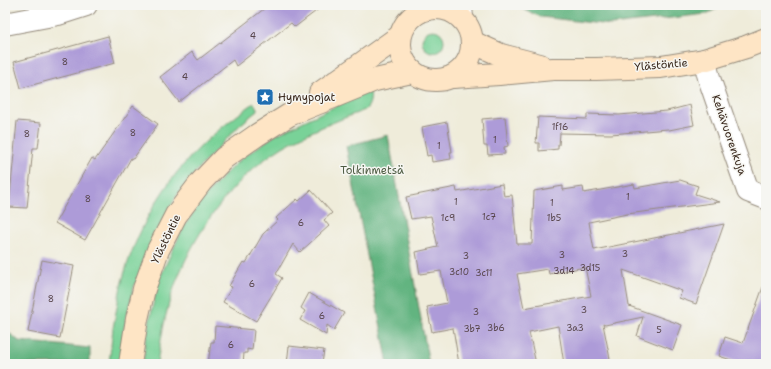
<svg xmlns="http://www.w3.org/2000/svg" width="771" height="369" viewBox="0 0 771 369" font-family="'Shantell Sans',sans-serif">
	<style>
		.green { fill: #79d298; stroke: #5a7e5b }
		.forest { fill: #62b480; stroke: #4e6f4f }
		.building { fill: #ad9bd8; fill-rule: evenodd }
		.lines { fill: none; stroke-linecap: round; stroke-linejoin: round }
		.minor-casing { stroke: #958b7c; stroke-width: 24 }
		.tertiary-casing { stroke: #958b7c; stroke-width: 24 }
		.secondary-casing { stroke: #958b7c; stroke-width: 24 }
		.minor { stroke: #fff; stroke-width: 22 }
		.tertiary { stroke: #fff; stroke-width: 22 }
		.secondary { stroke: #fee5c5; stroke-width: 22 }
		.labels { text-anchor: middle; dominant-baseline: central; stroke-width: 3; stroke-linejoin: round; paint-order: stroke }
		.number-label { font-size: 9px; fill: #58464c }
		.street-label { font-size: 11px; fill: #3b2a1e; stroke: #f6f6f2 }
		.poi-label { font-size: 11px; fill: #3b2a1e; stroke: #f6f6f2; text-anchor: start }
		.park-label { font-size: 11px; fill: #4e5c43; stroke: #f6f6f2 }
	</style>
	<rect width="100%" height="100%" fill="#f6f6f2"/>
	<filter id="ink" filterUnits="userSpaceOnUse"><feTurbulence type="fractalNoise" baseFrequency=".025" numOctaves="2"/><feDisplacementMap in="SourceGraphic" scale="8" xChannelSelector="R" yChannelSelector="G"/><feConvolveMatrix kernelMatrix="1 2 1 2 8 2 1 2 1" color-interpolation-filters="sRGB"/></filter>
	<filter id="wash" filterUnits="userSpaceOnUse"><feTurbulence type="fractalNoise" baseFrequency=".012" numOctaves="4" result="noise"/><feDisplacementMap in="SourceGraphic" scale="16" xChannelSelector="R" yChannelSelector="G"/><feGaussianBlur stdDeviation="0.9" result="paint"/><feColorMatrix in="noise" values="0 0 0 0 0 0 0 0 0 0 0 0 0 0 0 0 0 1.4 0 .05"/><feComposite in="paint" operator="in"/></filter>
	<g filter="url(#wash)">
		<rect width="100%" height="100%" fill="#efecda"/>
		<g class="green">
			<circle cx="433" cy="41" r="11"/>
			<path d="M370,90c1,7 1,15 -5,20 -31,12 -66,25 -93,44 -48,33 -87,94 -103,149 -5,18 -8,36 -11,54l-1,7h-14l2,-20 7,-35 7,-30 24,-51 17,-26 26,-29 17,-16 31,-21 32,-16z"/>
			<path d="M254,103l4,7 -18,15 -42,44 -23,29 -41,89 -10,41 -4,36h-11c1,-12 3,-24 4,-36 3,-14 5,-28 8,-42 10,-42 35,-91 64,-123 20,-23 44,-42 69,-60z"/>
		</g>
		<g class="forest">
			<polygon points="516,5 725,5 706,14 611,25 541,17 518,7"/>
			<polygon points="388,135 429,364 388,364 346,146"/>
			<polygon points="5,330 19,341 90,348 90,364 5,364"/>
		</g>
		<g id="blocks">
			<g class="building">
				<polygon points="269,5 324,5 295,27 291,23 236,66 233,60 179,102 160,77 192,52 198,60"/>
				<polygon points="108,36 115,63 21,88 14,62"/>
				<polygon points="690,105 694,125 669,130 668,129 611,134 560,133 559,145 558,145 558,149 539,151 539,143 536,143 538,117 587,119 587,114 619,115 667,111"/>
				<polygon points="133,106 158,124 133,159 131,158 85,240 55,223 92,158 95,160"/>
				<polygon points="505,117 508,146 504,147 505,154 488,155 487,146 484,146 482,119"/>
				<polygon points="17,121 41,123 38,148 33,148 27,208 9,207"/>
				<polygon points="447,122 452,152 450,152 451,159 432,162 431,155 427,156 422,127"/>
				<path d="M680,180l18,6 -3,8 25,8 -93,12 -38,8 5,28 130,-26 -28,80 -17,-6 3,-7 -59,-21 6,36 53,19 -9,25 -36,-14 6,-19 -38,8 -2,-1 8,40h-47l-6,-38 -29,6 7,32h-77l-6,-36 -21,4 -5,-25 20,-4 -6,-32 -21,3 -4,-22 22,-5 -7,-31 -20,3 -5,-22 50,-10 1,5 45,-8 2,12 8,-1 5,49h15l2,-53 29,-5v4l20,-3 1,6 50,-9 1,4zM585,267l6,29 -67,12 -7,-34 31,-5 1,5z"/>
				<polygon points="311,190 332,213 324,220 329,226 300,252 293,244 276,274 282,278 256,321 223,302 232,287 229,286 243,262 246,263 263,234 278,220 276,218 297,199 299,201"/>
				<polygon points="42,260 74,266 60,338 28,332"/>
				<polygon points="763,287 766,288 766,364 743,364 719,356 725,337 743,343"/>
				<polygon points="309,293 344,313 334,330 327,325 326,335 300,320 305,311 301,308"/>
				<polygon points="215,326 254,330 252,350 247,349 247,353 244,353 243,364 208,364 211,342 214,342"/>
				<polygon points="289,346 324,350 322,364 287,364"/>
			</g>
		</g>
	</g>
	<g filter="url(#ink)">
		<use href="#blocks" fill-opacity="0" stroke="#958b7c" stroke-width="1"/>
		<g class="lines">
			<g class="minor-casing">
				<g id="minor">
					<polyline points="5,24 58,14 86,5"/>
					<polyline points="704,60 710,81 748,191 766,198"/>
				</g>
			</g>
			<g class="tertiary-casing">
				<g id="tertiary">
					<polyline points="461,5 462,19"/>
					<polyline points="427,9 428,5"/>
				</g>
			</g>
			<g class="secondary-casing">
				<g id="secondary">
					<circle cx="436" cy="44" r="36"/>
					<polyline points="472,42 501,55 540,65"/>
					<polyline points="453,77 499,74 553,69 596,69 661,67 704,60 746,47 766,39"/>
					<polyline points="320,93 400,36"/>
					<polyline points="130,364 137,319 144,289 158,250 176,215 201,182 224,158 257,135 289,115 375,80 412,72"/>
				</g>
			</g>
			<use href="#minor" class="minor"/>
			<use href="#tertiary" class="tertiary"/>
			<use href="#secondary" class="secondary"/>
		</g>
	</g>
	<defs>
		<g id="sight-square" transform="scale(0.9)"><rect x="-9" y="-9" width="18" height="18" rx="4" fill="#1f6fb2" stroke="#f6f6f2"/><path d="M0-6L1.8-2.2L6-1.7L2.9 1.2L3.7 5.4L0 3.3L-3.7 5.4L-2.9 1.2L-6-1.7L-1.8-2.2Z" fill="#fff"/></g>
	</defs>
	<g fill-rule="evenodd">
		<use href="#sight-square" x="265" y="97"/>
	</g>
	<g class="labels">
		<g class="number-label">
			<text x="253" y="36">4</text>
			<text x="65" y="62">8</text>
			<text x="185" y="77">4</text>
			<text x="560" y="127">1f16</text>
			<text x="133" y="133">8</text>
			<text x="27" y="134">8</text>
			<text x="495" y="140">1</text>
			<text x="439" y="146">1</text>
			<text x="628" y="197">1</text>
			<text x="88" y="199">8</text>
			<text x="456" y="202">1</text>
			<text x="552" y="203">1</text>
			<text x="489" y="217">1c7</text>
			<text x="448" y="218">1c9</text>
			<text x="554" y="218">1b5</text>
			<text x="301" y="223">6</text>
			<text x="625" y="254">3</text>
			<text x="562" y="255">3</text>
			<text x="466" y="256">3</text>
			<text x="590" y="268">3d15</text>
			<text x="564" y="271">3d14</text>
			<text x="459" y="272">3c10</text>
			<text x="484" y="273">3c11</text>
			<text x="252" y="284">6</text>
			<text x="51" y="299">8</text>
			<text x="584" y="310">3</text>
			<text x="476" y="312">3</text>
			<text x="322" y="316">6</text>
			<text x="496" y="328">3b6</text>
			<text x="575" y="328">3a3</text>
			<text x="472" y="329">3b7</text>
			<text x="659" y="330">5</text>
			<text x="231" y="345">6</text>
		</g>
		<g class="street-label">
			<text transform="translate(661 65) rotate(-5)">Ylästöntie</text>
			<text transform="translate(729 135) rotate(71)">Kehävuorenkuja</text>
			<text transform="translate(166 239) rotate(-64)">Ylästöntie</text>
		</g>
		<g class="poi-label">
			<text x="278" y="97">Hymypojat</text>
		</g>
		<g class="park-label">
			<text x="372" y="170">Tolkinmetsä</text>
		</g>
	</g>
	<rect width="771" height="369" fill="none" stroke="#f6f6f2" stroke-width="20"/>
</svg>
